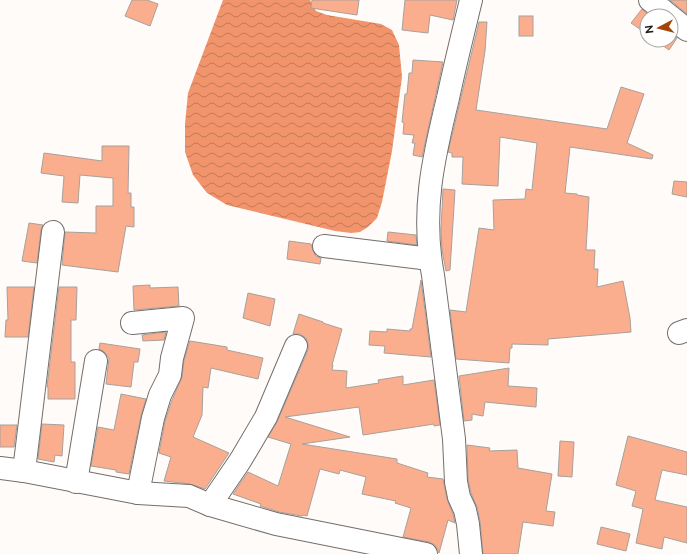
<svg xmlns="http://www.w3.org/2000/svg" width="687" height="554" viewBox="0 0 687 554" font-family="Raleway,sans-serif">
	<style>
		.water { fill: url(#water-waves) }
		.building { fill: #fbae8d; stroke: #a8a09c }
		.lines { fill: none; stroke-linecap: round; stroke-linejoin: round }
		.minor-casing { stroke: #756e6a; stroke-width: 24 }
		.minor { stroke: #fff; stroke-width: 22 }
	</style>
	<defs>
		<pattern id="water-waves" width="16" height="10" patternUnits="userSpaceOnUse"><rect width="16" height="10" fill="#f2946b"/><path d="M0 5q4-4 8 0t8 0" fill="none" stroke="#c37857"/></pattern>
	</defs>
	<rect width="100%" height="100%" fill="#fefbf9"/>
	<polygon class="water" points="223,0 310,0 316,11 327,15 381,24 392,30 399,45 402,77 392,151 382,202 377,218 368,227 360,232 351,233 335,231 227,205 207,193 193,175 185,152 185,124 188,93"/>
	<g class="building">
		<polygon points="132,0 147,0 158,4 150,26 125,16"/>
		<polygon points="312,0 359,0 357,15 311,8"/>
		<polygon points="405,0 457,0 453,20 430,15 428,33 402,30"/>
		<polygon points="670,0 687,0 687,14"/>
		<polygon points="642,9 650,16 647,16 647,34 631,23"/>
		<rect x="519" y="16" width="14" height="20"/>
		<polygon points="479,22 487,22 485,51 476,110 607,129 621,87 644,94 627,143 653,155 652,159 570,147 565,193 577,194 577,195 589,197 586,250 595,250 594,269 598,269 597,287 623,281 630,318 631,332 548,339 548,345 512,344 512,348 510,348 509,363 456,359 450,310 466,312 479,228 494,230 493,200 525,199 526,189 532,190 537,143 500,137 498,186 462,184 463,157 452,157 452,153 448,152"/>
		<polygon points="671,33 677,38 669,50 655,40 671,40"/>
		<polygon points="413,60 443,62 422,157 413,155 415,143 412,143 414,135 403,134 404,123 402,122 405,94 407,94 409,73 412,73"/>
		<polygon points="102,146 129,146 128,193 131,193 131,207 134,207 134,227 126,226 118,272 62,265 65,232 96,233 96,206 113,206 113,178 80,175 78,203 62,202 64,176 41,173 44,153 102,161"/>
		<polygon points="674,181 687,182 687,197 672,194"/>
		<polygon points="443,189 455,190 450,270 446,271 442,250 441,229"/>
		<polygon points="29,223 43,225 41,230 37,263 22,261"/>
		<polygon points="388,232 416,235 417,245 387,241"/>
		<polygon points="289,241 311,244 313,251 316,256 321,258 320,264 287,259"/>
		<polygon points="421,280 431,357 384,353 385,346 369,345 370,331 387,332 387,329 410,331 410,329 412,329"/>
		<polygon points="150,285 150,288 178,287 179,306 134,310 133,286"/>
		<polygon points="7,287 34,287 28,337 5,337 6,320 8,320"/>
		<polygon points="59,287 77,287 76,320 71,320 71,362 75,362 75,399 48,399 48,387 47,387"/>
		<polygon points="248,293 275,299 270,326 243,318"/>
		<polygon points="299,314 323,322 323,323 342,329 332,365 333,365 332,370 347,371 346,388 379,383 378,380 403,376 403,385 434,380 440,425 434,426 434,424 363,435 359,407 285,417 350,437 302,444 397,459 397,463 428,473 427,477 443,479 447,499 453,514 455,523 448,520 439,553 435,545 429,542 403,537 411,508 395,503 396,501 362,494 366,477 340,470 339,474 320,469 307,516 303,515 302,516 279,512 260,506 261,504 233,494 248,472 278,486 291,444 268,437 277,422 308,350 308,344 306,338 300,334 293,334"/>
		<polygon points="166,332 164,340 143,341 142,335"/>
		<polygon points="190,341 227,347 227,350 263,358 258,379 211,368 208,388 203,387 202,415 193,437 229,453 205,489 190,484 164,481 171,457 159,453 165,421 172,400 182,377 184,360"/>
		<polygon points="100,343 140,349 138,362 134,362 131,387 106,384 109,358 104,352 99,349"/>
		<polygon points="509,368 508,386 537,388 536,407 485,402 483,416 472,414 472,420 464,421 459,376"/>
		<polygon points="121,394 146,399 141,416 129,474 116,472 116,470 91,466 98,427 114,430"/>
		<polygon points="42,424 64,425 62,456 55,455 54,462 38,459"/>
		<polygon points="0,425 17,425 14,447 0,447"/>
		<polygon points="628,436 687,452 687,475 662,470 655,500 687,507 687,543 664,537 662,549 636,543 643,509 632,506 636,491 616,485"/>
		<polygon points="560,441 574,442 572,477 558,476"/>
		<polygon points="467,445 490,448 489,451 517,450 518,468 552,474 546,511 555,512 553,526 523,522 518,554 483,554 480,521 477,507 471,493 468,480"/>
		<polygon points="601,527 630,534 626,551 597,544"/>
	</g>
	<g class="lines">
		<g class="minor-casing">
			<g id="minor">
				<path d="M471,0c-8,33 -16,65 -23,98 -15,61 -27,114 -15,177l21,164 2,43 3,15 6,13 3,14 3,30"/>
				<polyline points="650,0 687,30"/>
				<polyline points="324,246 430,259"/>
				<polyline points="132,323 183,318 172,358 170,375 160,395 153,418 138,493"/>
				<polyline points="679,333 687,330"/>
				<polyline points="0,468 24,471 138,493 189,496 210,505 276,524 426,554"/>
				<polyline points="24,471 53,232"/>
				<polyline points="76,482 96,361"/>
				<polyline points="210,505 240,461 266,417 296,346"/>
			</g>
		</g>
		<use href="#minor" class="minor"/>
	</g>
	<g transform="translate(659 28) rotate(263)"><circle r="19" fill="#ffffff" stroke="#a5a4a3"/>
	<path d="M0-3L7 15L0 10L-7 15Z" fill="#a64309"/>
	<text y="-6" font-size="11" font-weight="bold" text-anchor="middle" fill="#1f1b1a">N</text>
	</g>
</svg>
